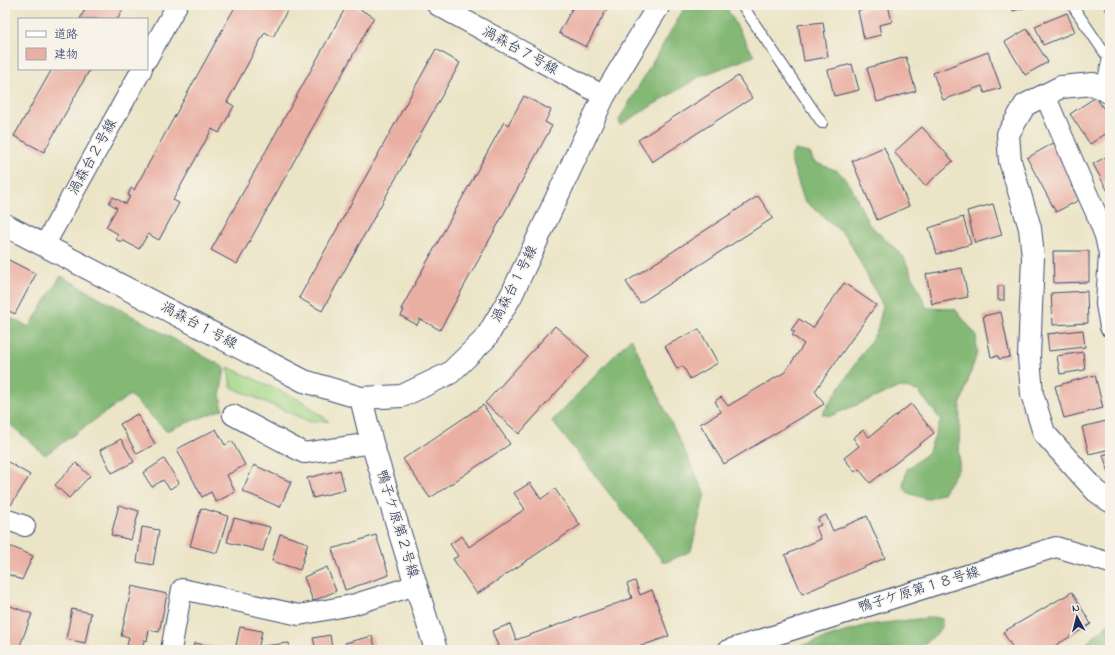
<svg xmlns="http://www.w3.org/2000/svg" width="1115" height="655" viewBox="0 0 1115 655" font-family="'Indie Flower','Klee One',sans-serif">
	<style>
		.green { fill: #a4d787; stroke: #608372 }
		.forest { fill: #83b874; stroke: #4f7469 }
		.building { fill: #eaafa3 }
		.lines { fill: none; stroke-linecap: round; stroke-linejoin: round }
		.service-casing { stroke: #3a4a6e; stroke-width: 12 }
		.minor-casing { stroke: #3a4a6e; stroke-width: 22 }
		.tertiary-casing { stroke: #3a4a6e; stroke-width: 24 }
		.service { stroke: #fff; stroke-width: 10 }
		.minor { stroke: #fff; stroke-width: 20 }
		.tertiary { stroke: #fff; stroke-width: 22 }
		.labels { text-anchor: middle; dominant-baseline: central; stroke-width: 3; stroke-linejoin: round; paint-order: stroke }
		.street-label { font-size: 14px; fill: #1b2f5e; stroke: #f7f3e8 }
	</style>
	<rect width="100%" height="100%" fill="#f7f3e8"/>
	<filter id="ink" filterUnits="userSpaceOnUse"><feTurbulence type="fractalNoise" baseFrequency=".025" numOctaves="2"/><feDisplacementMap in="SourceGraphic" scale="8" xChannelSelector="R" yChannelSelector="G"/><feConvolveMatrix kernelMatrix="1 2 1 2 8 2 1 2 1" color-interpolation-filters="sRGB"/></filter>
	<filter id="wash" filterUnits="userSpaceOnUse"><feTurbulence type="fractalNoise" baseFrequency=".012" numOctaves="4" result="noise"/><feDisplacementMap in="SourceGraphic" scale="16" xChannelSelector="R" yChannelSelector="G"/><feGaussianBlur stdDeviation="0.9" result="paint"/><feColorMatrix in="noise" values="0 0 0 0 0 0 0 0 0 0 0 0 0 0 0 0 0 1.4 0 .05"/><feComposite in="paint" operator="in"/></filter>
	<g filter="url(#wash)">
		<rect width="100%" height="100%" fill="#ebe4c6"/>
		<polygon class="green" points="228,367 302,401 329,421 310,422 231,387"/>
		<g class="forest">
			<polygon points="686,5 725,5 754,56 701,76 620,125 619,120"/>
			<polygon points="795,150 810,153 814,162 838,171 850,184 868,223 903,256 927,308 955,309 976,335 977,353 960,406 959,468 943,493 926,499 908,493 903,485 907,469 928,453 941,420 918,391 900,387 830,416 822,414 877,331 883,306 847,237 804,200 790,157"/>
			<polygon points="61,276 225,368 220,396 223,409 166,431 130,395 45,455 5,420 5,315 29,327"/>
			<polygon points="631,338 705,494 691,551 664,563 552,421"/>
			<polygon points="934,617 942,619 942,628 934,636 917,650 788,650 867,625"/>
			<polygon points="1110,622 1110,650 1079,650"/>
		</g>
		<g id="blocks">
			<g class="building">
				<polygon points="5,5 10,5 5,15"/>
				<polygon points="87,5 125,5 118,19 80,19"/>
				<polygon points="236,5 281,5 288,9 273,37 265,32 227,102 234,106 219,133 212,129 173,200 179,203 159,240 148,234 139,249 122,240 121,242 115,239 118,234 106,227 117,208 109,203 113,197 126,204 130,196 128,195 131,188 134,190"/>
				<polygon points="347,5 352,5 374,17 237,264 211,250"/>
				<polygon points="574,5 609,5 586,47 559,33"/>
				<polygon points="886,5 888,5 892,22 879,25 881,35 864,39 858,11"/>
				<polygon points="1011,5 1033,5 1013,11"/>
				<polygon points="1103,5 1110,5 1110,12 1108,13"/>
				<polygon points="1067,13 1075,32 1043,45 1035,26"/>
				<polygon points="823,22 828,57 804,61 798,25"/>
				<polygon points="1027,29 1048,62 1025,75 1005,42"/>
				<polygon points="436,49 460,63 322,311 299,298"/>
				<polygon points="988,52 1001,88 985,93 982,86 943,100 933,73"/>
				<polygon points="906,57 916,91 877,102 867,68"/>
				<polygon points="852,64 859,90 834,96 828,70"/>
				<polygon points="52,69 90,69 44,152 14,136"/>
				<polygon points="738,76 752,98 652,162 638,140"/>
				<polygon points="524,96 551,110 545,122 552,126 440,330 420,319 417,325 401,316 404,310 401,309 504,122 508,125"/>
				<polygon points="1096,97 1110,119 1110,131 1090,144 1070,114"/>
				<polygon points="922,127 953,161 925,186 894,152"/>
				<polygon points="1059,140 1081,180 1071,185 1079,200 1056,212 1027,158"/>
				<polygon points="884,147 909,206 877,220 852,161"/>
				<polygon points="1109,155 1110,158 1110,195 1093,164"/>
				<polygon points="758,196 773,218 640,303 626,282"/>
				<polygon points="993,204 1002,235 975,243 967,211"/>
				<polygon points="963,217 971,244 937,254 929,228"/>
				<polygon points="1053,251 1089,251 1089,282 1054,283"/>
				<polygon points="5,258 36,274 15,314 5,309"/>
				<polygon points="962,268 968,297 932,304 926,274"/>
				<polygon points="844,283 876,305 815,391 824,404 724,464 700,424 721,412 715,401 721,397 728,406 785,372 804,344 792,335 795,332 791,330 799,319 813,328"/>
				<rect x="998" y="286" width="6" height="14"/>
				<polygon points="1087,291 1088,323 1053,325 1051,293"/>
				<polygon points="1001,312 1010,357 999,359 998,356 991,357 983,316"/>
				<polygon points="555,326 589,356 519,434 485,403"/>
				<polygon points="699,329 718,363 690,379 683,366 677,369 665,346"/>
				<polygon points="1083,330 1085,347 1049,351 1047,334"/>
				<polygon points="1083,352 1085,370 1060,374 1057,356"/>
				<polygon points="1095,375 1103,408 1064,418 1055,386"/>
				<polygon points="911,404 934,433 870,483 859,469 855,472 844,458 859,446 853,438 863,430 869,437"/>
				<polygon points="483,405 510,444 430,498 403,459"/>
				<polygon points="137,414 155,444 137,454 120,424"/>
				<polygon points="1110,420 1110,449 1089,454 1082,427"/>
				<polygon points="216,429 225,445 232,441 245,465 227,475 235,492 216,502 211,492 202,497 177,449"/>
				<polygon points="121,439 134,462 112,473 100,450"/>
				<polygon points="1110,453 1110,476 1103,455"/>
				<polygon points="164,459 179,483 170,489 163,480 152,487 143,473"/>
				<polygon points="8,462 30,475 11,505 5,501 5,467"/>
				<polygon points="76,463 90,476 69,498 55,485"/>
				<polygon points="254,465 291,482 280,507 242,491"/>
				<polygon points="340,470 345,490 313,498 307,478"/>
				<polygon points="530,483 541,499 555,489 580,525 477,594 453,559 458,556 450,544 462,536 469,547 525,509 514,493"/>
				<polygon points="119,505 139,511 131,540 111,535"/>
				<polygon points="201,508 228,516 217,553 190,546"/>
				<polygon points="826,515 833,531 867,516 885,558 802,594 785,555 821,539 816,527 821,525 818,519"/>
				<polygon points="234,518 270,527 263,551 227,542"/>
				<polygon points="142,527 159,530 153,565 137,562"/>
				<polygon points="280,534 308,543 300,570 272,561"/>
				<polygon points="376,535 389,575 345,590 332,549"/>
				<polygon points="5,544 33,556 22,580 5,573"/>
				<polygon points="327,567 336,591 313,601 304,577"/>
				<polygon points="635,581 640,595 652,590 669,636 630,650 486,650 498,646 492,631 510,624 516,640 632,598 627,584"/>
				<polygon points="132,586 167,594 159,632 149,630 147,641 144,640 142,650 126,650 129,637 121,636"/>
				<polygon points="1072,592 1091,624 1048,650 1014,650 1003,632"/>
				<polygon points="5,604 32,614 19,648 5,643"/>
				<polygon points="72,609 91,613 85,643 66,639"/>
				<polygon points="240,627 262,631 258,650 235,650"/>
				<polygon points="330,635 332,648 340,647 340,650 316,650 313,638"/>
				<polygon points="372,636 376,650 347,650 345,643"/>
				<polygon points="194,643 230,649 230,650 193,650"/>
				<polygon points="289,643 290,650 263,650 262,646"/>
			</g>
		</g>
	</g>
	<g filter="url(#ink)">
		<use href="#blocks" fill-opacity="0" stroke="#3a4a6e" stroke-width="1"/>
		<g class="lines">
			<g class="service-casing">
				<g id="service">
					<polyline points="742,5 822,123"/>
					<polyline points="1072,5 1108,58 1101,88"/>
				</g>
			</g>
			<g class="minor-casing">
				<g id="minor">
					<polyline points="437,5 604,96"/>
					<polyline points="147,59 177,5"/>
					<polyline points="1045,95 1081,180 1096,213 1105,236 1109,254 1106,304 1110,327"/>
					<polyline points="44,246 142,69"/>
					<polyline points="233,415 304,453 372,443"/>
					<polyline points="5,519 25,526"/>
					<polyline points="171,650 182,589 299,615 352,605 416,585"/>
					<polyline points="728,650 1056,547 1110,563"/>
				</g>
			</g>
			<g class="tertiary-casing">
				<g id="tertiary">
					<polyline points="1110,93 1093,84 1061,87 1025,105 1008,134 1010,161 1030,228 1033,257 1029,357 1032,394 1044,433 1096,491 1110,501"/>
					<polyline points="5,225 304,381 361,398 402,396 450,373 486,338 511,296 604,96 659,5"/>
					<polyline points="361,398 372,443 436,650"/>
				</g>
			</g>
			<use href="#service" class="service"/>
			<use href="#minor" class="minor"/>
			<use href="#tertiary" class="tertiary"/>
		</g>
	</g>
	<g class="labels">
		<g class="street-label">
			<text transform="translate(520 51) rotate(29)">渦森台７号線</text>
			<text transform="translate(93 157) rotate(-61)">渦森台２号線</text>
			<text transform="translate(515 284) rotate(-63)">渦森台１号線</text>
			<text transform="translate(199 326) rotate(28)">渦森台１号線</text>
			<text transform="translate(397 524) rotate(73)">鴨子ケ原第２号線</text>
			<text transform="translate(919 590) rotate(-17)">鴨子ケ原第１８号線</text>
		</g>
	</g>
	<rect width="1115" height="655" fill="none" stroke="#f7f3e8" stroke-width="20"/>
	<rect x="18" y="18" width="130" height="52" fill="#f7f3e8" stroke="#9fa5b1"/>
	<rect x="26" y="31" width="20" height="6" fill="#ffffff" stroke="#9fa5b1"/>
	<text x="54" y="38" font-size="12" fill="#1b2f5e">道路</text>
	<rect x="26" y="48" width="20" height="12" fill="#eaafa3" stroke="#9fa5b1"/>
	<text x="54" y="58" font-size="12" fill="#1b2f5e">建物</text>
	<g transform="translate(1077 617) rotate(353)" stroke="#f7f3e8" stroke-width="3" paint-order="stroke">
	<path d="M0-3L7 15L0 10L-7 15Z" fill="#1b2f5e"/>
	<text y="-6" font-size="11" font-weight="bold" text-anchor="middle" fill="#1b2f5e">N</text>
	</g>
</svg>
